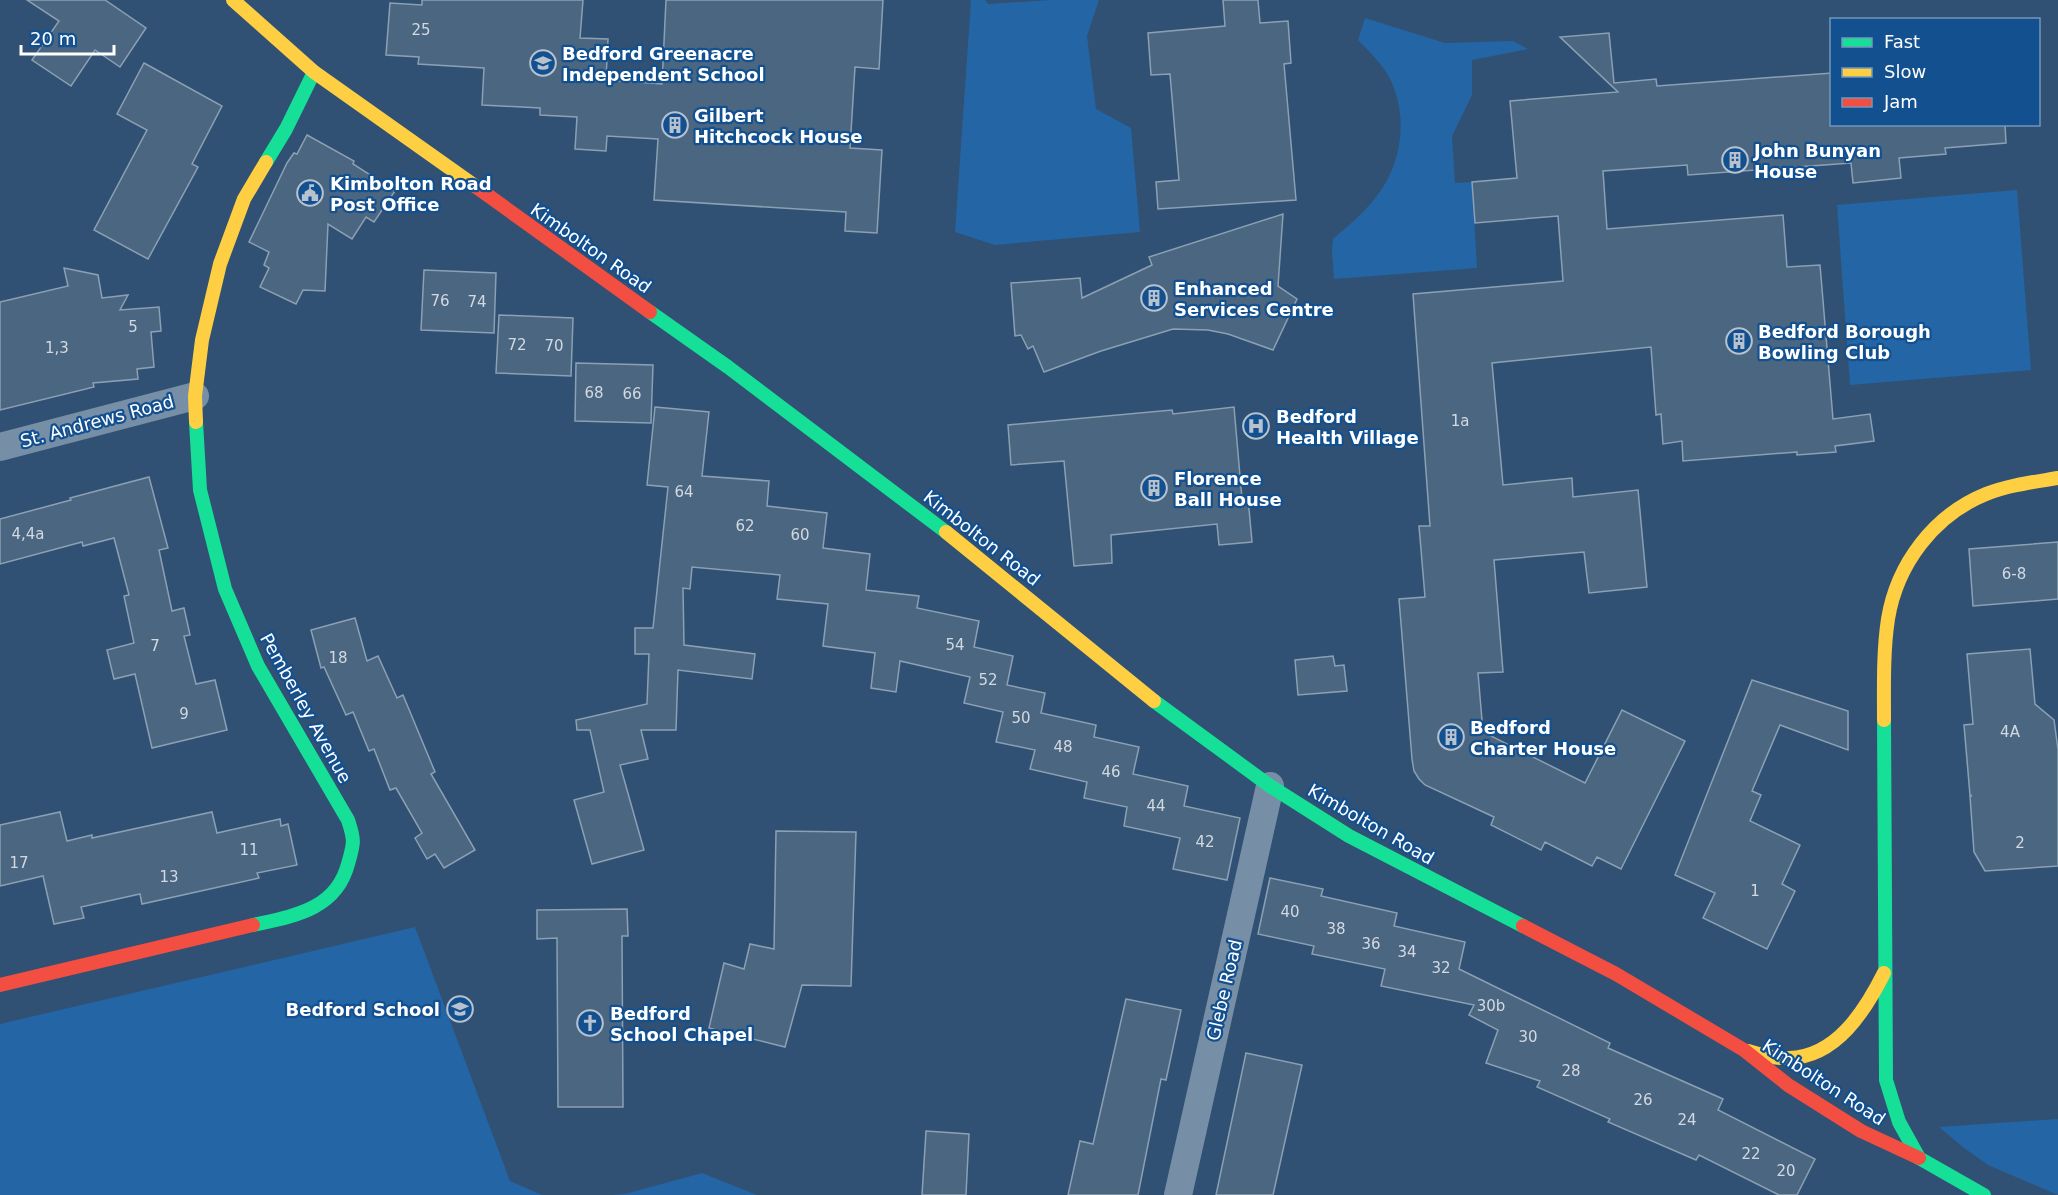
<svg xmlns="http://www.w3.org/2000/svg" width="2058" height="1195" viewBox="0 0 2058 1195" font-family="'DejaVu Sans',sans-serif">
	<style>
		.green { fill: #2465a5 }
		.building { fill: #4a6681; stroke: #8ca0b4; stroke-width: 1.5 }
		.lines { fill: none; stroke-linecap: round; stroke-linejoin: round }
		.street { stroke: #778fa6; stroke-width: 28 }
		.fast { stroke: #16e098; stroke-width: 14 }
		.slow { stroke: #ffcf43; stroke-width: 14 }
		.jam { stroke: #f24e42; stroke-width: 14 }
		.labels { text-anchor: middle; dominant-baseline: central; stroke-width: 4.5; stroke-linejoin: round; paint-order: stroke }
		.number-label { font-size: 15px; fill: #d2d9e0 }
		.poi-label { font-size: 18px; font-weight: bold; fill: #fff; stroke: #135090; text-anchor: start }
		.street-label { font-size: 18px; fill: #fff; stroke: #135090 }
	</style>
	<rect width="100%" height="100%" fill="#305173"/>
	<g class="green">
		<polygon points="971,0 985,0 988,4 1051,0 1099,0 1087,36 1096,109 1131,128 1140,232 995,245 955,232"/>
		<path d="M1365,18l80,25 68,-2 15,8 -56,11v35l-20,41 3,47 17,-1 5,86 -143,11 -2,-29 1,-11c15,-13 31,-26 43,-42 27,-33 33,-84 12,-122 -7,-12 -20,-25 -30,-35z"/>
		<polygon points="2017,190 2031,370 1850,385 1837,205"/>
		<polygon points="415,927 510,1181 542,1195 0,1195 0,1024"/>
		<polygon points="2058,1119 2058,1195 1988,1165 1964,1148 1939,1127"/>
		<polygon points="702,1173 757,1195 611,1195 625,1194"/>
	</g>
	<g class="building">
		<polygon points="27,0 105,0 146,28 120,67 95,50 71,86 32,60 59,21"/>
		<polygon points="422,0 583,0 580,38 608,39 606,80 662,84 666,0 883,0 879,69 855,67 850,148 882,150 877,233 845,231 846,212 654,200 658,139 607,136 606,151 575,149 577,117 540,115 540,108 482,105 484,68 418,64 419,57 386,55 390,3 422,5"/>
		<polygon points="1223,0 1258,0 1260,23 1288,21 1291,63 1284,64 1296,200 1158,209 1156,182 1179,180 1170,74 1151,75 1148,33 1225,26"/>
		<polygon points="1609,33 1614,83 1656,79 1657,86 1832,73 1832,124 2005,124 2006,143 1945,148 1946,154 1899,158 1901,178 1853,183 1851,163 1688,175 1687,165 1603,171 1607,229 1783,215 1787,267 1820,265 1833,419 1870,414 1874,441 1835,446 1836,452 1797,455 1797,452 1683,461 1682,441 1663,444 1661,414 1656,415 1651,347 1492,363 1503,485 1572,478 1573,497 1638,490 1647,587 1589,593 1584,552 1494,560 1503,672 1478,673 1483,732 1585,783 1622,710 1685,741 1621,869 1597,857 1592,866 1545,842 1541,850 1491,825 1494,817 1425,785 1419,779 1414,771 1412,759 1399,599 1425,597 1419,526 1430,526 1413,294 1563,281 1558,216 1475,223 1472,182 1517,178 1510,101 1618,92 1560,37"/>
		<polygon points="144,63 222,106 192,164 198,167 148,259 94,230 147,130 117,114"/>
		<polygon points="307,135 354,161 353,164 395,191 374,222 366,217 352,239 328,224 325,291 303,290 296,304 260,287 269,268 264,265 269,252 249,242 287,163 294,153 297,154"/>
		<polygon points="1283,214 1278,286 1297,299 1273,350 1228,334 1208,330 1173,329 1101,351 1044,372 1033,346 1028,349 1021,335 1015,336 1011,283 1080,278 1082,298 1152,265 1149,257"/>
		<polygon points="64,268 98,275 102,298 128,295 120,310 159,307 161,331 151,332 154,367 137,369 138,379 93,383 94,387 0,410 0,302 68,286"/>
		<polygon points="424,270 496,273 494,333 421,330"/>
		<polygon points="499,315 573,318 571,376 496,373"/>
		<polygon points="576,363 653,365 651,423 575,421"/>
		<polygon points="655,407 709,412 702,476 769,481 767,506 827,513 823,548 870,554 866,590 919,596 917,608 979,621 974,647 1013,656 1007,685 1045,693 1041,713 1096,725 1094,737 1139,747 1133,774 1188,786 1184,806 1240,818 1227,880 1173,869 1180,838 1124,826 1127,807 1084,798 1087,782 1030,769 1035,750 996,742 1003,712 964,703 970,677 900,661 896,692 871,688 875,653 823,646 828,604 777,599 780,575 692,567 690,589 683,588 684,645 755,654 752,679 678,670 676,730 641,730 648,759 620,765 644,850 592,864 574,800 604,792 590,730 577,730 576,720 647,704 649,654 635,654 635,628 653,628 668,487 647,485"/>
		<polygon points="1234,407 1242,499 1248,498 1252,542 1219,545 1217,524 1111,535 1112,563 1074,566 1064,461 1011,465 1008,425 1172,410 1173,414"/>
		<polygon points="149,477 168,548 159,550 172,611 184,608 190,635 184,636 196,684 215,680 227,730 152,748 135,674 114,679 107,650 134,643 124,596 129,595 114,538 83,546 82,542 0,564 0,519 71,500 70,498"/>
		<polygon points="2058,542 2058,599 1973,606 1969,549"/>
		<polygon points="355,618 367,661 378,656 397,698 403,695 435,772 431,774 475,850 444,868 435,854 427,859 415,838 422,833 396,788 390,790 374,749 369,751 353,712 346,715 324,667 321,668 311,630"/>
		<polygon points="2030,649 2035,704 2054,720 2058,750 2058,866 1985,871 1974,852 1970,796 1972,796 1970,795 1964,725 1973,724 1967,654"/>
		<polygon points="1333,656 1335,666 1344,665 1347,691 1298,695 1295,660"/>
		<polygon points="1752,680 1848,711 1848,750 1780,725 1752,791 1761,795 1750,821 1800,845 1782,884 1795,891 1767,949 1703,918 1715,893 1675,875"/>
		<polygon points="60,812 67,841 92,835 92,838 212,812 217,833 280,819 281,826 288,824 297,865 257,873 259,878 142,904 140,894 81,907 84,918 54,924 43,876 0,886 0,825"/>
		<polygon points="776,831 856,832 851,986 802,985 785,1047 709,1028 724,963 744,969 750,944 774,949"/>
		<polygon points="1270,878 1323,889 1321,896 1397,913 1394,926 1465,942 1459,969 1610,1043 1608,1048 1723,1099 1718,1110 1815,1159 1797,1195 1779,1195 1699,1155 1696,1160 1608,1122 1610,1119 1537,1087 1540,1081 1486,1063 1498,1030 1469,1015 1474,1005 1381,986 1385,969 1312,954 1314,946 1258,934"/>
		<polygon points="627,909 628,936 622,936 623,1107 558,1107 557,938 537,939 537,910"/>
		<polygon points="1126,999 1181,1010 1166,1080 1161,1079 1138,1195 1068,1195 1080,1141 1093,1144"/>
		<polygon points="1246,1053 1302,1065 1273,1195 1216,1195"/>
		<polygon points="926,1131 969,1134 966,1195 922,1195"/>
	</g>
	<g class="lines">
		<g class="street">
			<polyline points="0,447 195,396"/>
			<polyline points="1178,1195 1270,786"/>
		</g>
		<g class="fast">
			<polyline points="266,162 286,129 314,72"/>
			<polyline points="650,312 728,367 946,532"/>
			<path d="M196,422l4,68 25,99 33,77 90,154c7,21 6,23 0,44 -12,46 -55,52 -95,61"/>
			<polyline points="1154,701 1270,786 1349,836 1523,926"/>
			<polyline points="1884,720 1886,1080 1899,1122 1919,1158 1984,1195"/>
		</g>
		<g class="slow">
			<polyline points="233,0 314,72 475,186"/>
			<polyline points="196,422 195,396 202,340 220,264 244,199 266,162"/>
			<polyline points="946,532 1154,701"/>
			<path d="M1884,720c0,-33 -1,-68 4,-101 9,-55 46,-104 98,-125 23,-9 48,-12 72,-16"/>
			<path d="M1748,1051c13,4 27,8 41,7 47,-1 76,-47 95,-85"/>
		</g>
		<g class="jam">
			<polyline points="475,186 650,312"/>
			<polyline points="1523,926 1616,974 1744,1050 1788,1085 1861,1131 1919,1158"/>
			<polyline points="0,985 253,925"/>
		</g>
	</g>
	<defs>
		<g id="school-ring" transform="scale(1.35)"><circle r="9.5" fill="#135090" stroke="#b7c2ce" stroke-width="1.5"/><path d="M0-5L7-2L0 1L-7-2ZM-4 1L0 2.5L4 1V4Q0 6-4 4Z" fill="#b7c2ce"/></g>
		<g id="building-ring" transform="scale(1.35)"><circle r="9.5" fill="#135090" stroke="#b7c2ce" stroke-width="1.5"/><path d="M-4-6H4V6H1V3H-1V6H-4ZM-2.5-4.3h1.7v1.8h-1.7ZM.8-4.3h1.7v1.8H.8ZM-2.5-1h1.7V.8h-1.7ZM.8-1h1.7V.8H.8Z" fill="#b7c2ce"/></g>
		<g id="civic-ring" transform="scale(1.35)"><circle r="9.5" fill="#135090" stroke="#b7c2ce" stroke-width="1.5"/><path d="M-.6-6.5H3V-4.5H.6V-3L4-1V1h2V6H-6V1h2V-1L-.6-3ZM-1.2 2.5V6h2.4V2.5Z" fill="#b7c2ce"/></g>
		<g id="hospital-ring" transform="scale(1.35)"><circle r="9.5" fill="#135090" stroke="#b7c2ce" stroke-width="1.5"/><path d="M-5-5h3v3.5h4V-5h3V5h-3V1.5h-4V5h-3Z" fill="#b7c2ce"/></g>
		<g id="church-ring" transform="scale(1.35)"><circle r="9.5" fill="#135090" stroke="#b7c2ce" stroke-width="1.5"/><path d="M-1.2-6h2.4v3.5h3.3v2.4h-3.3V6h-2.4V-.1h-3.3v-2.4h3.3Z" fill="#b7c2ce"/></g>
	</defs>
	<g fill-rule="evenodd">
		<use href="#school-ring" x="543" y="63"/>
		<use href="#building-ring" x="675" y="125"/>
		<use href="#building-ring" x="1735" y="160"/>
		<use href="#civic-ring" x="310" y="193"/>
		<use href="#building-ring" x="1154" y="298"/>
		<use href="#building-ring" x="1739" y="341"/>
		<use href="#hospital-ring" x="1256" y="426"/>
		<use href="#building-ring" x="1154" y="488"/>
		<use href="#building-ring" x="1451" y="737"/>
		<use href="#school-ring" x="460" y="1009"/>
		<use href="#church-ring" x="590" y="1023"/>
	</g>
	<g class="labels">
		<g class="number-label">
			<text x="421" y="30">25</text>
			<text x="440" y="301">76</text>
			<text x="477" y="302">74</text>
			<text x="133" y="327">5</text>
			<text x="517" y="345">72</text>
			<text x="554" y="346">70</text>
			<text x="57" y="348">1,3</text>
			<text x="594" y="393">68</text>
			<text x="632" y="394">66</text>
			<text x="1460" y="421">1a</text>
			<text x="684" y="492">64</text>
			<text x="745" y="526">62</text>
			<text x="28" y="534">4,4a</text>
			<text x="800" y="535">60</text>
			<text x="2014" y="574">6-8</text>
			<text x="955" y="645">54</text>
			<text x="155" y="646">7</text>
			<text x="338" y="658">18</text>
			<text x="988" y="680">52</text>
			<text x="184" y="714">9</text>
			<text x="1021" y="718">50</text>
			<text x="2010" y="732">4A</text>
			<text x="1063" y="747">48</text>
			<text x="1111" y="772">46</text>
			<text x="1156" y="806">44</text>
			<text x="1205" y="842">42</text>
			<text x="2020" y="843">2</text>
			<text x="249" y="850">11</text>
			<text x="19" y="863">17</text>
			<text x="169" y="877">13</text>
			<text x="1755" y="891">1</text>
			<text x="1290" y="912">40</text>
			<text x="1336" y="929">38</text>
			<text x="1371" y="944">36</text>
			<text x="1407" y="952">34</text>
			<text x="1441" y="968">32</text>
			<text x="1491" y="1006">30b</text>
			<text x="1528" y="1037">30</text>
			<text x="1571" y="1071">28</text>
			<text x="1643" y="1100">26</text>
			<text x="1687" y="1120">24</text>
			<text x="1751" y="1154">22</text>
			<text x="1786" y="1171">20</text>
		</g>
		<g class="poi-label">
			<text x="562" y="53">Bedford Greenacre<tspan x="562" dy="21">Independent School</tspan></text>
			<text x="694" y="115">Gilbert<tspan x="694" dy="21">Hitchcock House</tspan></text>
			<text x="1754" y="150">John Bunyan<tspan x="1754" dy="21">House</tspan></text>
			<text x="330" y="183">Kimbolton Road<tspan x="330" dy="21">Post Office</tspan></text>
			<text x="1174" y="288">Enhanced<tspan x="1174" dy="21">Services Centre</tspan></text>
			<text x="1758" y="331">Bedford Borough<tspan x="1758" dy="21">Bowling Club</tspan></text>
			<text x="1276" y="416">Bedford<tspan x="1276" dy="21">Health Village</tspan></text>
			<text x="1174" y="478">Florence<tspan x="1174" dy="21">Ball House</tspan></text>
			<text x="1470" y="727">Bedford<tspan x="1470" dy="21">Charter House</tspan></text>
			<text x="440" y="1009" text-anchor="end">Bedford School</text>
			<text x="610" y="1013">Bedford<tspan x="610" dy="21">School Chapel</tspan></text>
		</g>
		<g class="street-label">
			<text transform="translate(591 248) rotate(35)">Kimbolton Road</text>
			<text transform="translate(97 421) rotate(-15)">St. Andrews Road</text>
			<text transform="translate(982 538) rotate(38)">Kimbolton Road</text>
			<text transform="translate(306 708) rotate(61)">Pemberley Avenue</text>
			<text transform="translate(1371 824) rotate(30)">Kimbolton Road</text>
			<text transform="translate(1224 990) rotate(-77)">Glebe Road</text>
			<text transform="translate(1824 1082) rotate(33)">Kimbolton Road</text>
		</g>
	</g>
	<rect x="1830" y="18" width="210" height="108" fill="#135090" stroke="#7196bc" stroke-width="1.5"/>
	<rect x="1842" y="38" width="30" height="9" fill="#16e098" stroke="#7196bc" stroke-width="1.5"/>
	<text x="1884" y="48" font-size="18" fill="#ffffff">Fast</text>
	<rect x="1842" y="68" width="30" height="9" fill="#ffcf43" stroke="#7196bc" stroke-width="1.5"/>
	<text x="1884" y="78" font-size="18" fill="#ffffff">Slow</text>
	<rect x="1842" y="98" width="30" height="9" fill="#f24e42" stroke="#7196bc" stroke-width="1.5"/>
	<text x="1884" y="108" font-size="18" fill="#ffffff">Jam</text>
	<path d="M21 45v9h93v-9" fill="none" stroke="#ffffff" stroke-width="3"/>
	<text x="30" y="45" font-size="18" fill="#ffffff" stroke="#135090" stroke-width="4.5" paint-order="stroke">20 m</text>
</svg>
